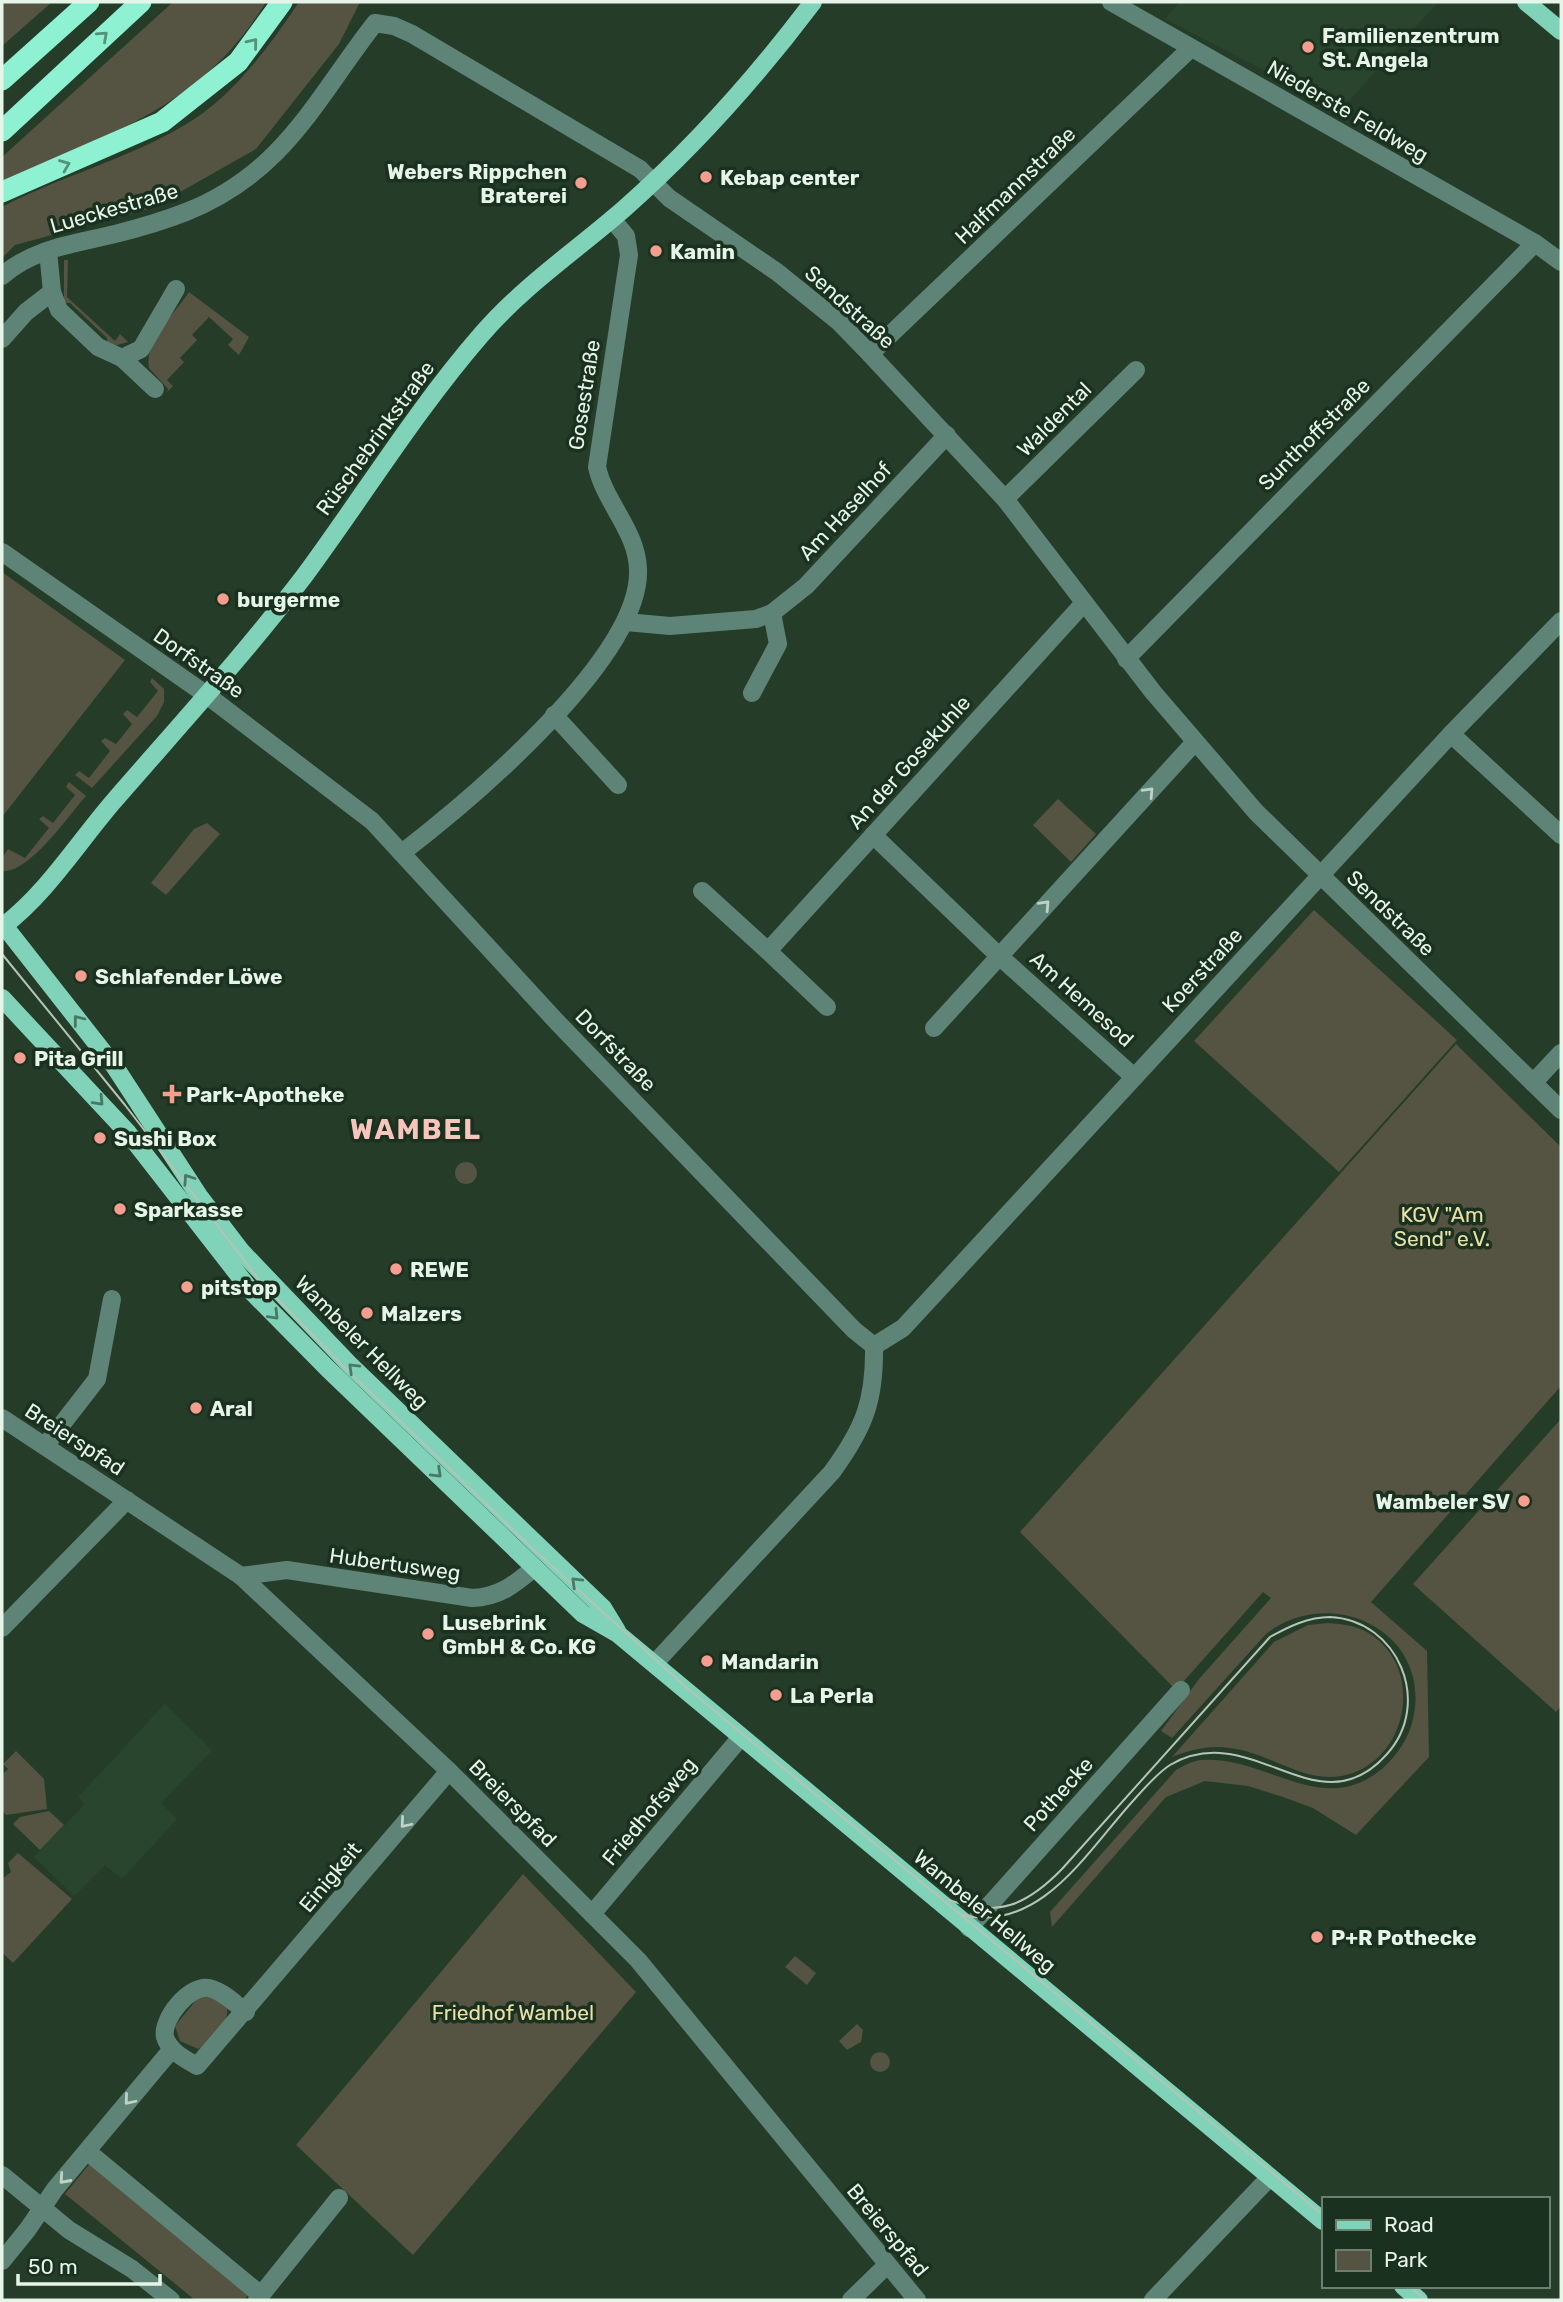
<svg xmlns="http://www.w3.org/2000/svg" width="1563" height="2302" viewBox="0 0 1563 2302" font-family="Rubik,sans-serif">
	<style>
		.built { fill: #29452d }
		.green { fill: #555341 }
		.lines { fill: none; stroke-linecap: round; stroke-linejoin: round }
		.minor { stroke: #5e8477; stroke-width: 18 }
		.major { stroke: #80d2b8; stroke-width: 18 }
		.highway { stroke: #8df1d2; stroke-width: 21 }
		.tram { stroke: #b4c4b6; stroke-width: 2 }
		.oneway { stroke: #549178 }
		.oneway2 { stroke: #bed3c7 }
		.oneway3 { stroke: #487964 }
		.poi-dot { fill: #f59d8e; stroke: #1b311f; stroke-width: 2.5 }
		.labels { text-anchor: middle; dominant-baseline: central; stroke-width: 7; stroke-linejoin: round; paint-order: stroke }
		.poi-label { font-size: 21px; font-weight: bold; fill: #e7f5e9; stroke: #1b311f; text-anchor: start }
		.street-label { font-size: 21px; fill: #e7f5e9; stroke: #1b311f }
		.park-label { font-size: 21px; fill: #eae1a8; stroke: #1b311f }
		.district-label { font-size: 28px; font-weight: bold; letter-spacing: 2px; fill: #f8c5bc; stroke: #1b311f }
	</style>
	<rect width="100%" height="100%" fill="#253c29"/>
	<g class="built">
		<polygon points="1180,2 1438,2 1341,110 1165,19"/>
		<polygon points="165,1704 212,1750 161,1803 177,1819 122,1879 105,1865 74,1896 34,1857 85,1804 78,1797"/>
	</g>
	<g class="green">
		<polygon points="2,2 52,2 2,46"/>
		<path d="M173,2h93c-66,108 -156,130 -264,179v-24z"/>
		<path d="M299,2h61l-21,42 -83,105 -104,59 -137,37 -13,13v-51c59,-31 123,-47 181,-81 48,-27 86,-79 116,-124z"/>
		<polygon points="64,260 68,260 67,297 115,341 120,334 128,342 117,345 107,344 107,338 70,303 64,303"/>
		<path d="M189,292l60,45 -10,18 -11,-10 5,-6 -24,-22 -17,18 5,5 -17,18 4,4 -17,18 6,6 -6,6 1,-3 -19,-21c-5,-27 27,-56 40,-76z"/>
		<polygon points="2,572 125,660 2,817"/>
		<polygon points="152,678 164,689 164,702 157,716 92,788 75,775 79,771 89,778 110,751 101,741 105,738 116,744 132,724 123,714 127,710 137,717 158,691 150,682"/>
		<path d="M69,782l17,14c-18,20 -57,78 -84,75v-13l6,-9 17,9 24,-30 -10,-9 4,-3 10,7 22,-28 -9,-8z"/>
		<polygon points="1058,799 1096,834 1071,862 1033,825"/>
		<polygon points="207,823 220,834 166,895 151,883 194,829"/>
		<polygon points="1314,910 1457,1040 1339,1172 1194,1041"/>
		<path d="M1456,1044l105,103v239l-190,216 56,49 2,106 -73,78 -43,-27 -30,-11 -35,-11 -43,-5 -39,16 -114,130 -2,-15 126,-142c7,-4 16,-9 25,-10 66,-5 121,60 182,8 14,-13 26,-30 30,-49 20,-87 -82,-136 -147,-85l-94,104 -11,-7 38,-52 72,-81 -8,-6 -87,98 -156,-158z"/>
		<circle cx="466" cy="1173" r="11"/>
		<polygon points="1561,1419 1561,1706 1556,1712 1413,1584"/>
		<path d="M1328,1623c13,1 25,2 37,8 58,31 47,120 -12,142 -45,16 -81,-21 -124,-25 -20,-3 -38,2 -57,9l102,-115 34,-17z"/>
		<polygon points="16,1751 44,1779 47,1809 6,1815 2,1811 2,1775 8,1769 3,1764"/>
		<polygon points="49,1811 64,1825 40,1850 13,1824 20,1817"/>
		<polygon points="18,1853 72,1899 13,1963 2,1952 2,1879 11,1872 8,1863"/>
		<polygon points="523,1874 636,1992 413,2255 296,2145"/>
		<polygon points="795,1956 816,1973 807,1985 785,1967"/>
		<path d="M201,1994h9l17,13c3,16 -15,36 -29,42l-18,-8 -5,-15z"/>
		<polygon points="857,2024 863,2030 861,2042 847,2050 839,2041"/>
		<circle cx="880" cy="2062" r="10"/>
		<polygon points="91,2162 250,2293 244,2300 195,2300 65,2194"/>
	</g>
	<g class="lines">
		<g class="minor">
			<polyline points="1111,2 1535,243 1561,262"/>
			<polyline points="48,251 52,292 59,310 98,347 122,358 155,389"/>
			<path d="M2,276c31,-28 73,-32 113,-42 24,-6 48,-13 71,-22 98,-39 129,-112 189,-189l19,3 18,8 228,135 29,29 108,74 62,50 31,32 135,145 148,193 103,120 305,298"/>
			<polyline points="2,339 26,312 52,292"/>
			<polyline points="870,354 1191,48"/>
			<polyline points="122,358 141,349 176,289"/>
			<polyline points="1005,499 1136,370"/>
			<polyline points="2,552 208,696 372,821 557,1022 854,1330 874,1346"/>
			<polyline points="626,622 670,626 756,619 772,613 806,586 947,435"/>
			<polyline points="1126,659 1535,243"/>
			<polyline points="752,693 778,644 772,613"/>
			<polyline points="554,715 618,785"/>
			<polyline points="1451,734 1561,835"/>
			<polyline points="873,835 998,955 1134,1077"/>
			<path d="M403,852c66,-51 239,-195 235,-283 -1,-38 -33,-66 -41,-102l32,-212 -3,-19 -14,-17"/>
			<polyline points="702,891 768,951 1084,603"/>
			<polyline points="768,951 827,1007"/>
			<polyline points="934,1028 1195,742"/>
			<polyline points="1533,1083 1561,1053"/>
			<polyline points="874,1346 903,1328 1451,734 1561,621"/>
			<polyline points="2,1418 241,1576 449,1771 638,1960 917,2300"/>
			<polyline points="45,1446 97,1379 112,1299"/>
			<path d="M241,1576l46,-6 185,28c27,-1 42,-13 62,-30"/>
			<polyline points="2,1628 127,1500"/>
			<path d="M654,1664l178,-192c32,-44 43,-71 42,-126"/>
			<polyline points="592,1914 741,1737"/>
			<polyline points="969,1928 1181,1690"/>
			<path d="M246,2012c-11,-8 -23,-21 -37,-24 -19,-4 -48,31 -44,49 4,14 20,22 32,29l252,-295"/>
			<polyline points="88,2152 261,2295 257,2300"/>
			<polyline points="2,2175 69,2230 132,2269 171,2300"/>
			<polyline points="2,2261 28,2229 55,2189 172,2049"/>
			<polyline points="261,2295 339,2198"/>
			<polyline points="851,2300 887,2265"/>
			<polyline points="1153,2300 1270,2177"/>
		</g>
		<g class="major">
			<polyline points="1526,2 1561,31"/>
			<polyline points="2,923 115,1067 199,1196 241,1251 349,1364 603,1608 617,1631"/>
			<path d="M2,927c44,-33 75,-83 111,-125 65,-75 132,-148 192,-227 59,-80 111,-165 176,-240 42,-49 96,-85 144,-127 69,-61 133,-133 188,-206"/>
			<polyline points="2,998 128,1133 251,1291 327,1368 583,1614 618,1634 1323,2221"/>
			<polyline points="1403,2286 1419,2300"/>
		</g>
		<g class="highway">
			<polyline points="2,80 89,2"/>
			<polyline points="2,131 141,2"/>
			<polyline points="2,192 162,122 238,62 282,2"/>
		</g>
		<g class="tram">
			<polyline points="2,954 125,1105 260,1281 340,1363 532,1548 687,1688 1323,2215"/>
			<path d="M949,1900c49,18 78,5 113,-31l208,-232c18,-10 38,-20 60,-20 68,3 103,86 57,137 -69,78 -135,-37 -217,11 -14,9 -27,25 -38,37 -46,51 -92,131 -170,113"/>
			<polyline points="1409,2286 1426,2300"/>
		</g>
	</g>
	<defs><path id="oneway-chevron" d="M-2-3.5L2.5 0L-2 3.5" fill="none" stroke-width="1.6" stroke-linecap="round" stroke-linejoin="round" transform="scale(1.75)"/></defs>
	<g class="oneway">
		<use href="#oneway-chevron" transform="translate(103 36) rotate(-42)"/>
		<use href="#oneway-chevron" transform="translate(253 43) rotate(-51)"/>
		<use href="#oneway-chevron" transform="translate(65 165) rotate(-22)"/>
	</g>
	<g class="oneway2">
		<use href="#oneway-chevron" transform="translate(1149 792) rotate(-47)"/>
		<use href="#oneway-chevron" transform="translate(1045 905) rotate(-47)"/>
		<use href="#oneway-chevron" transform="translate(405 1823) rotate(130)"/>
		<use href="#oneway-chevron" transform="translate(129 2100) rotate(130)"/>
		<use href="#oneway-chevron" transform="translate(64 2179) rotate(132)"/>
	</g>
	<g class="oneway3">
		<use href="#oneway-chevron" transform="translate(78 1020) rotate(-128)"/>
		<use href="#oneway-chevron" transform="translate(99 1101) rotate(47)"/>
		<use href="#oneway-chevron" transform="translate(188 1179) rotate(-124)"/>
		<use href="#oneway-chevron" transform="translate(274 1315) rotate(46)"/>
		<use href="#oneway-chevron" transform="translate(353 1368) rotate(-136)"/>
		<use href="#oneway-chevron" transform="translate(437 1473) rotate(44)"/>
		<use href="#oneway-chevron" transform="translate(576 1582) rotate(-136)"/>
	</g>
	<g class="poi-dot">
		<circle cx="1308" cy="47" r="7"/>
		<circle cx="706" cy="177" r="7"/>
		<circle cx="581" cy="183" r="7"/>
		<circle cx="656" cy="251" r="7"/>
		<circle cx="223" cy="599" r="7"/>
		<circle cx="81" cy="976" r="7"/>
		<circle cx="20" cy="1058" r="7"/>
		<path d="M168.5 1083.5h7v7h7v7h-7v7h-7v-7h-7v-7h7z"/>
		<circle cx="100" cy="1138" r="7"/>
		<circle cx="120" cy="1209" r="7"/>
		<circle cx="396" cy="1269" r="7"/>
		<circle cx="187" cy="1287" r="7"/>
		<circle cx="367" cy="1313" r="7"/>
		<circle cx="196" cy="1408" r="7"/>
		<circle cx="1524" cy="1501" r="7"/>
		<circle cx="428" cy="1634" r="7"/>
		<circle cx="707" cy="1661" r="7"/>
		<circle cx="776" cy="1695" r="7"/>
		<circle cx="1317" cy="1937" r="7"/>
	</g>
	<g class="labels">
		<g class="poi-label">
			<text x="1322" y="35">Familienzentrum<tspan x="1322" dy="24">St. Angela</tspan></text>
			<text x="567" y="171" text-anchor="end">Webers Rippchen<tspan x="567" dy="24">Braterei</tspan></text>
			<text x="720" y="177">Kebap center</text>
			<text x="670" y="251">Kamin</text>
			<text x="237" y="599">burgerme</text>
			<text x="95" y="976">Schlafender Löwe</text>
			<text x="34" y="1058">Pita Grill</text>
			<text x="186" y="1094">Park-Apotheke</text>
			<text x="114" y="1138">Sushi Box</text>
			<text x="134" y="1209">Sparkasse</text>
			<text x="410" y="1269">REWE</text>
			<text x="201" y="1287">pitstop</text>
			<text x="381" y="1313">Malzers</text>
			<text x="210" y="1408">Aral</text>
			<text x="1510" y="1501" text-anchor="end">Wambeler SV</text>
			<text x="442" y="1622">Lusebrink<tspan x="442" dy="24">GmbH &amp; Co. KG</tspan></text>
			<text x="721" y="1661">Mandarin</text>
			<text x="790" y="1695">La Perla</text>
			<text x="1331" y="1937">P+R Pothecke</text>
		</g>
		<g class="street-label">
			<text transform="translate(1348 111) rotate(30)">Niederste Feldweg</text>
			<text transform="translate(1015 185) rotate(-44)">Halfmannstraße</text>
			<text transform="translate(114 208) rotate(-16)">Lueckestraße</text>
			<text transform="translate(850 307) rotate(42)">Sendstraße</text>
			<text transform="translate(584 395) rotate(-81)">Gosestraße</text>
			<text transform="translate(1054 419) rotate(-45)">Waldental</text>
			<text transform="translate(1314 434) rotate(-45)">Sunthoffstraße</text>
			<text transform="translate(375 438) rotate(-54)">Rüschebrinkstraße</text>
			<text transform="translate(845 511) rotate(-47)">Am Haselhof</text>
			<text transform="translate(199 663) rotate(35)">Dorfstraße</text>
			<text transform="translate(909 762) rotate(-48)">An der Gosekuhle</text>
			<text transform="translate(1391 913) rotate(44)">Sendstraße</text>
			<text transform="translate(1202 970) rotate(-47)">Koerstraße</text>
			<text transform="translate(1082 999) rotate(42)">Am Hemesod</text>
			<text transform="translate(616 1050) rotate(46)">Dorfstraße</text>
			<text transform="translate(362 1342) rotate(45)">Wambeler Hellweg</text>
			<text transform="translate(75 1439) rotate(33)">Breierspfad</text>
			<text transform="translate(395 1564) rotate(8)">Hubertusweg</text>
			<text transform="translate(1058 1794) rotate(-48)">Pothecke</text>
			<text transform="translate(513 1803) rotate(45)">Breierspfad</text>
			<text transform="translate(649 1811) rotate(-50)">Friedhofsweg</text>
			<text transform="translate(330 1877) rotate(-50)">Einigkeit</text>
			<text transform="translate(985 1911) rotate(40)">Wambeler Hellweg</text>
			<text transform="translate(888 2230) rotate(50)">Breierspfad</text>
		</g>
		<g class="park-label">
			<text x="1442" y="1214">KGV "Am<tspan x="1442" dy="24">Send" e.V.</tspan></text>
			<text x="513" y="2012">Friedhof Wambel</text>
		</g>
		<g class="district-label">
			<text x="416" y="1129">WAMBEL</text>
		</g>
	</g>
	<rect width="1563" height="2302" fill="none" stroke="#e7f5e9" stroke-width="7"/>
	<rect x="1322" y="2197" width="228" height="91" fill="#1b311f" stroke="#6d7f70" stroke-width="2"/>
	<rect x="1336" y="2220" width="35" height="10" fill="#80d2b8" stroke="#6d7f70" stroke-width="2"/>
	<text x="1384" y="2232" font-size="21" fill="#e7f5e9">Road</text>
	<rect x="1336" y="2250" width="35" height="21" fill="#555341" stroke="#6d7f70" stroke-width="2"/>
	<text x="1384" y="2267" font-size="21" fill="#e7f5e9">Park</text>
	<path d="M18 2274v10h142v-10" fill="none" stroke="#e7f5e9" stroke-width="3.5"/>
	<text x="28" y="2274" font-size="21" fill="#e7f5e9" stroke="#1b311f" stroke-width="5" paint-order="stroke">50 m</text>
</svg>
